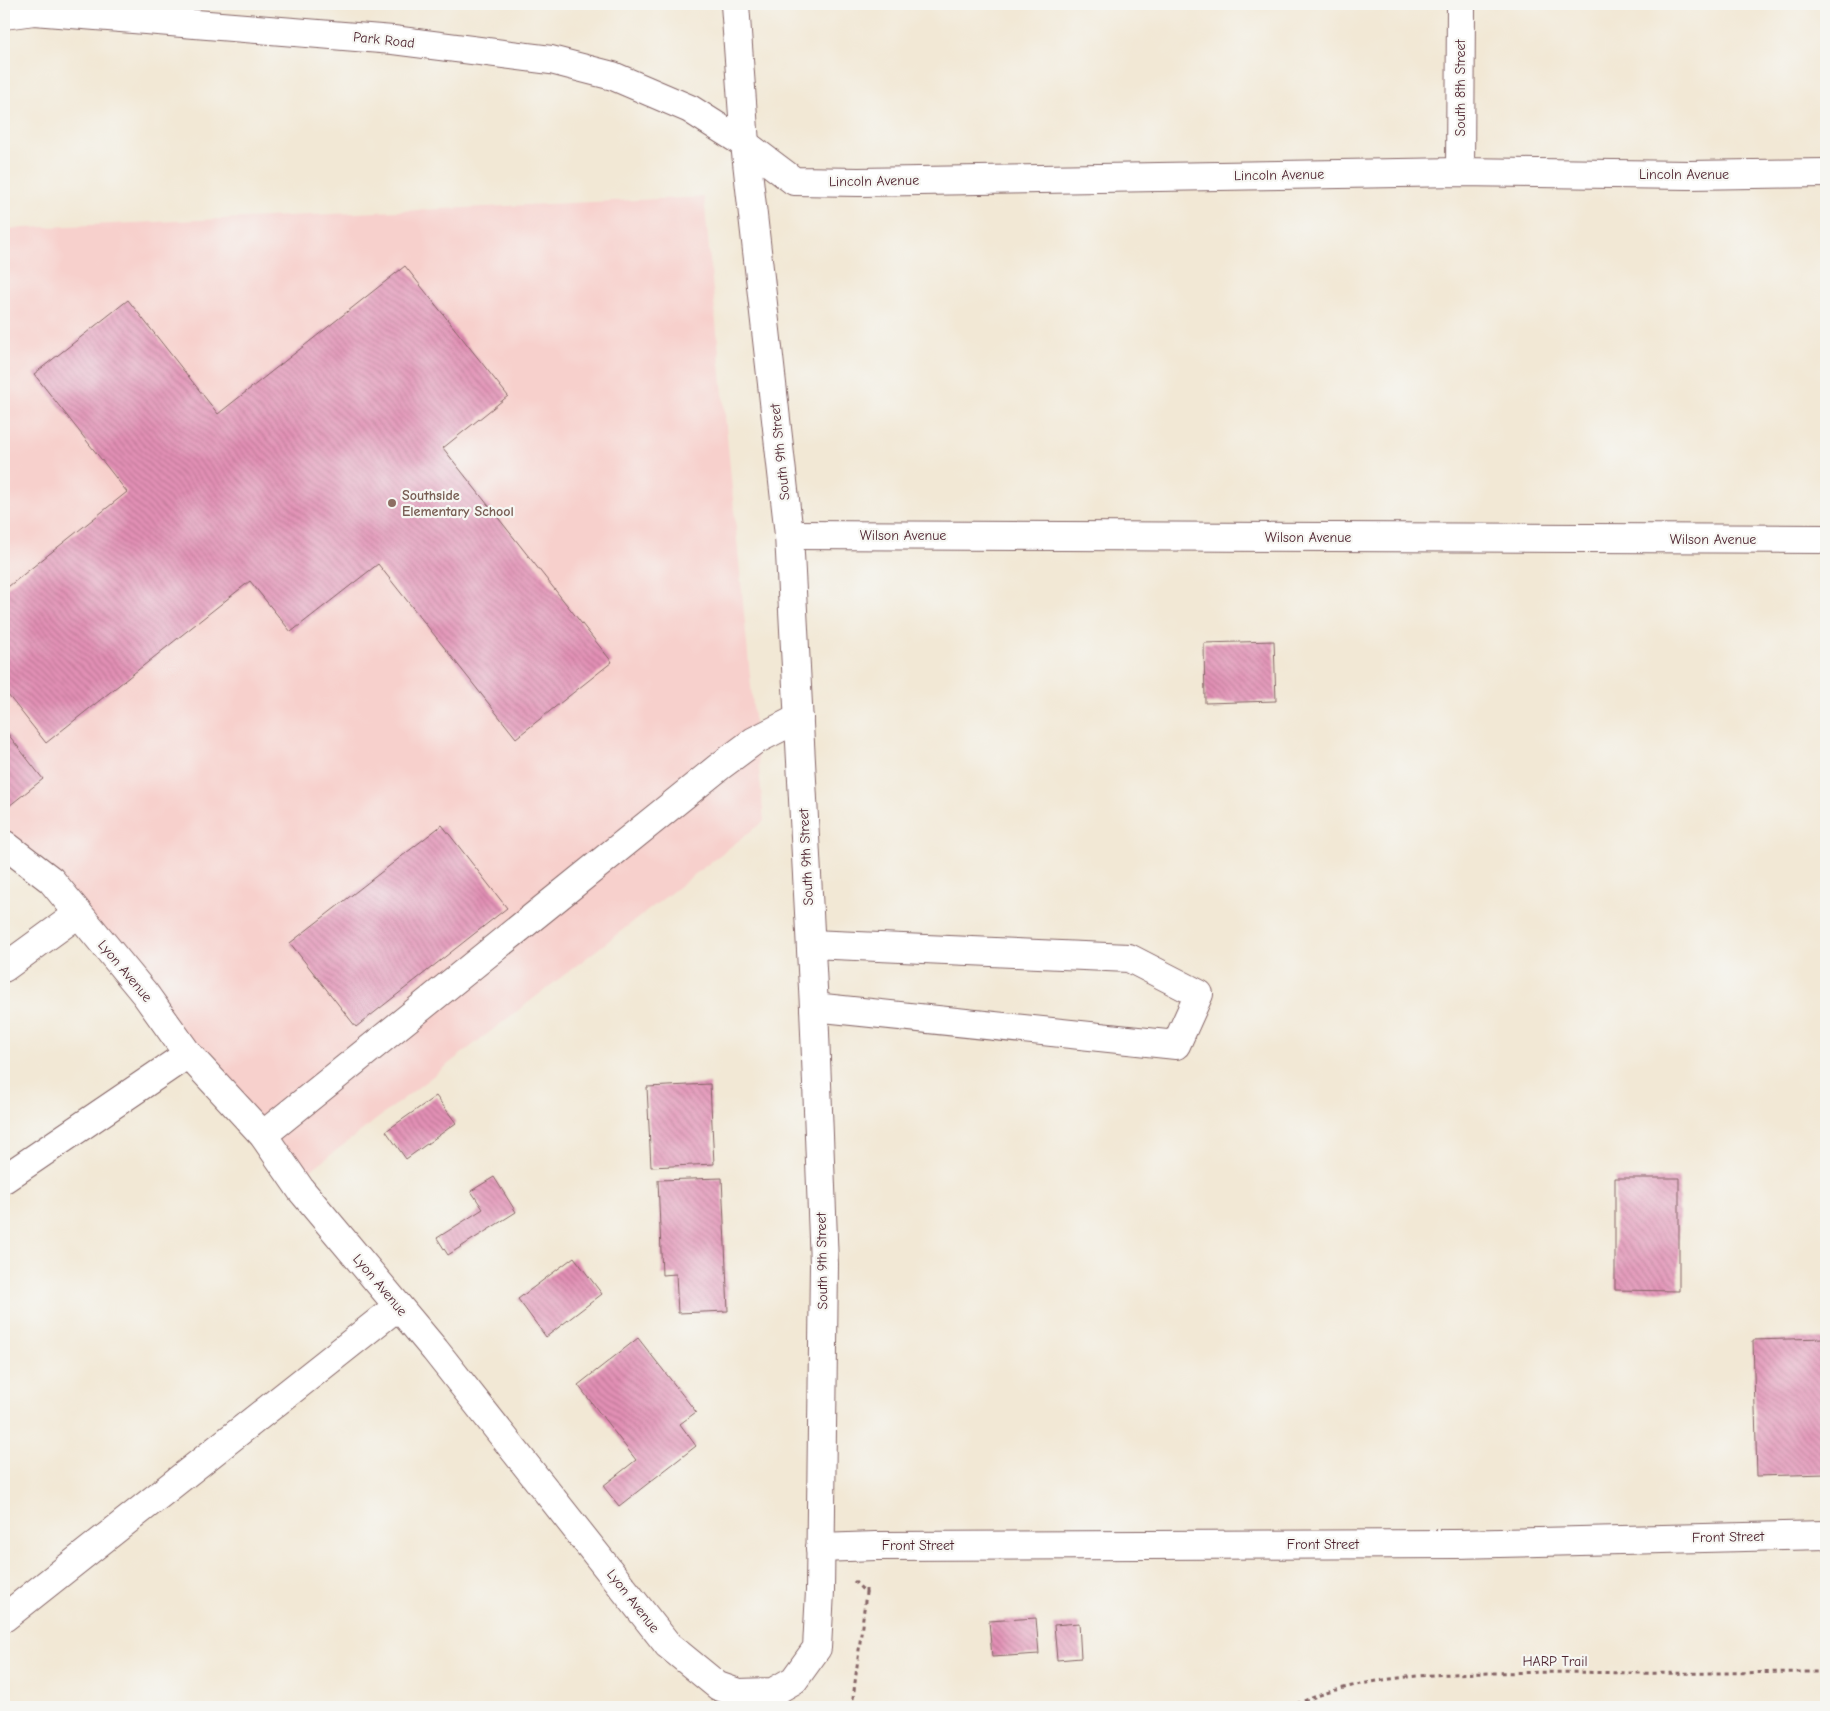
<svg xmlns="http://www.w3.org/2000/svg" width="1830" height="1711" viewBox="0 0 1830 1711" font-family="'Comic Neue',sans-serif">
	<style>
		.built { fill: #f7d0cc }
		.building { fill: url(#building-back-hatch) }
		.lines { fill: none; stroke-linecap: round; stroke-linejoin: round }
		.minor-casing { stroke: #856566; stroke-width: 30 }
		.path { stroke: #856566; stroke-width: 3; stroke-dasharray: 4 4; stroke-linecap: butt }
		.minor { stroke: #fff; stroke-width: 28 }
		.education-dot { fill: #8d6e63; stroke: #f6f6f2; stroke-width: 2 }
		.labels { text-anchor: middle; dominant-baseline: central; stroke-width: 4.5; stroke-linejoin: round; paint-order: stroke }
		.street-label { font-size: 14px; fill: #4a1f2b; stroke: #f6f6f2 }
		.education-label { font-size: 14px; font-weight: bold; fill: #785e54; stroke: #f6f6f2; text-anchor: start }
	</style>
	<defs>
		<pattern id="building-back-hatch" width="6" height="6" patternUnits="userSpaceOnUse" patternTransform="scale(1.25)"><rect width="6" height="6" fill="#e290b5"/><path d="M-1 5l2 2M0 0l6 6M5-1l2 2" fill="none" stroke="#b97593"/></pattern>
	</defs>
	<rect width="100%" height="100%" fill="#f6f6f2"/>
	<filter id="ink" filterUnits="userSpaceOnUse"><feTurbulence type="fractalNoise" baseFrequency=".02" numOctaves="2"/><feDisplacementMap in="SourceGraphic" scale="10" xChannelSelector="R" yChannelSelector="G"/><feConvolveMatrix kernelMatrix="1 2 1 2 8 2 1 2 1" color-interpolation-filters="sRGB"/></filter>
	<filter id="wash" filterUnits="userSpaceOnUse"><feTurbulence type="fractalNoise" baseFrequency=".0096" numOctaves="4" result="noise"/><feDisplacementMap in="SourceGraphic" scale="20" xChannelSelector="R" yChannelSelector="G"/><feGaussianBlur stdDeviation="1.12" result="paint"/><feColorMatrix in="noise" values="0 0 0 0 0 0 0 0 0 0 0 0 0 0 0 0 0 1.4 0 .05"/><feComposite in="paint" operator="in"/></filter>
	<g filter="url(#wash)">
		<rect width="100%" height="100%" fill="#f2e8d5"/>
		<polygon class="built" points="704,197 764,821 307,1173 4,828 4,229"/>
		<g id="blocks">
			<g class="building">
				<polygon points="405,266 508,396 443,448 612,662 516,738 378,564 291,632 250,581 46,743 4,690 4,590 127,492 34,374 128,300 218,414"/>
				<polygon points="1274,641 1276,701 1205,703 1204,643"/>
				<polygon points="4,729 43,779 4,810"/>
				<polygon points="442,825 507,908 356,1027 290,943"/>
				<polygon points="710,1084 714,1164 651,1167 647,1087"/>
				<polygon points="436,1096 456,1123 406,1159 386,1131"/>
				<polygon points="494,1177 516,1212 448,1255 437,1238 483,1209 471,1191"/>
				<polygon points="722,1178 728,1311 678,1313 676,1274 662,1275 658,1180"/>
				<polygon points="1615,1178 1679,1178 1679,1291 1615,1290"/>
				<polygon points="574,1257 602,1294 546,1337 518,1299"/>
				<polygon points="638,1338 696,1412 680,1424 696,1446 619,1506 603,1486 636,1460 578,1385"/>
				<polygon points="1824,1338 1826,1474 1757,1476 1753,1340"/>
				<polygon points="1036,1618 1039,1654 992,1657 989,1621"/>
				<polygon points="1079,1623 1081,1658 1057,1660 1054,1625"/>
			</g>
		</g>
	</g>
	<g filter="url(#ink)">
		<use href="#blocks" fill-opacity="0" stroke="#856566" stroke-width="1"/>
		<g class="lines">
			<g class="minor-casing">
				<g id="minor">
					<polyline points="4,15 34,11 393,40 551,60 613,76 690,109 745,144 794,181 859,182 1460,172 1689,175 1826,173"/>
					<polyline points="1460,172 1461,4"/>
					<polyline points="789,535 1826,539"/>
					<polyline points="4,844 51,880 145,994 188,1054 263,1135 301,1190 435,1350 668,1645 718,1686 738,1693 773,1692 794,1680 817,1648 820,1591 824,1264 814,1007 789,535 745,144 735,4"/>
					<polyline points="811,944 1129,958 1199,994 1176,1045 814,1007"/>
					<polyline points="4,968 78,914"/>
					<polyline points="263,1135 719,767 754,741 799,718"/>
					<polyline points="4,1179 188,1054"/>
					<polyline points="820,1548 876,1546 1456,1544 1826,1535"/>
					<polyline points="4,1618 398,1306"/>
				</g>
			</g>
			<g class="path">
				<polyline points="866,1593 866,1585"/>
				<polyline points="852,1707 866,1593 854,1581"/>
				<path d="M1289,1707c68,-30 132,-33 204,-34 47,-1 93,-1 140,0 64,1 129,-1 193,-1"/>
			</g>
			<use href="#minor" class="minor"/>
		</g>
	</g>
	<circle class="education-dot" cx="392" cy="503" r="5"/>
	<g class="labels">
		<g class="street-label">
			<text transform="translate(384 40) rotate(6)">Park Road</text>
			<text transform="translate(1460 88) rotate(-90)">South 8th Street</text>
			<text x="1684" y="174">Lincoln Avenue</text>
			<text transform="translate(1279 175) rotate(-1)">Lincoln Avenue</text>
			<text transform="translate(874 181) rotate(-1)">Lincoln Avenue</text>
			<text transform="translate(780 452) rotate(-96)">South 9th Street</text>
			<text x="903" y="535">Wilson Avenue</text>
			<text x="1308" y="537">Wilson Avenue</text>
			<text x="1713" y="539">Wilson Avenue</text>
			<text transform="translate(806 857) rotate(-93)">South 9th Street</text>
			<text transform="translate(125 971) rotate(50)">Lyon Avenue</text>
			<text transform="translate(822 1261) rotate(-91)">South 9th Street</text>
			<text transform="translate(380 1285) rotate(50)">Lyon Avenue</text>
			<text transform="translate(1728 1537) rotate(-1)">Front Street</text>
			<text x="1323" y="1544">Front Street</text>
			<text x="918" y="1545">Front Street</text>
			<text transform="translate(633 1601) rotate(52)">Lyon Avenue</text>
			<text x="1555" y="1661">HARP Trail</text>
		</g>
		<g class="education-label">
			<text x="402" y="495">Southside<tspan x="402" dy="16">Elementary School</tspan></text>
		</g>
	</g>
	<rect width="1830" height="1711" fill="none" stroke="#f6f6f2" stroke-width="20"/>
</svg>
